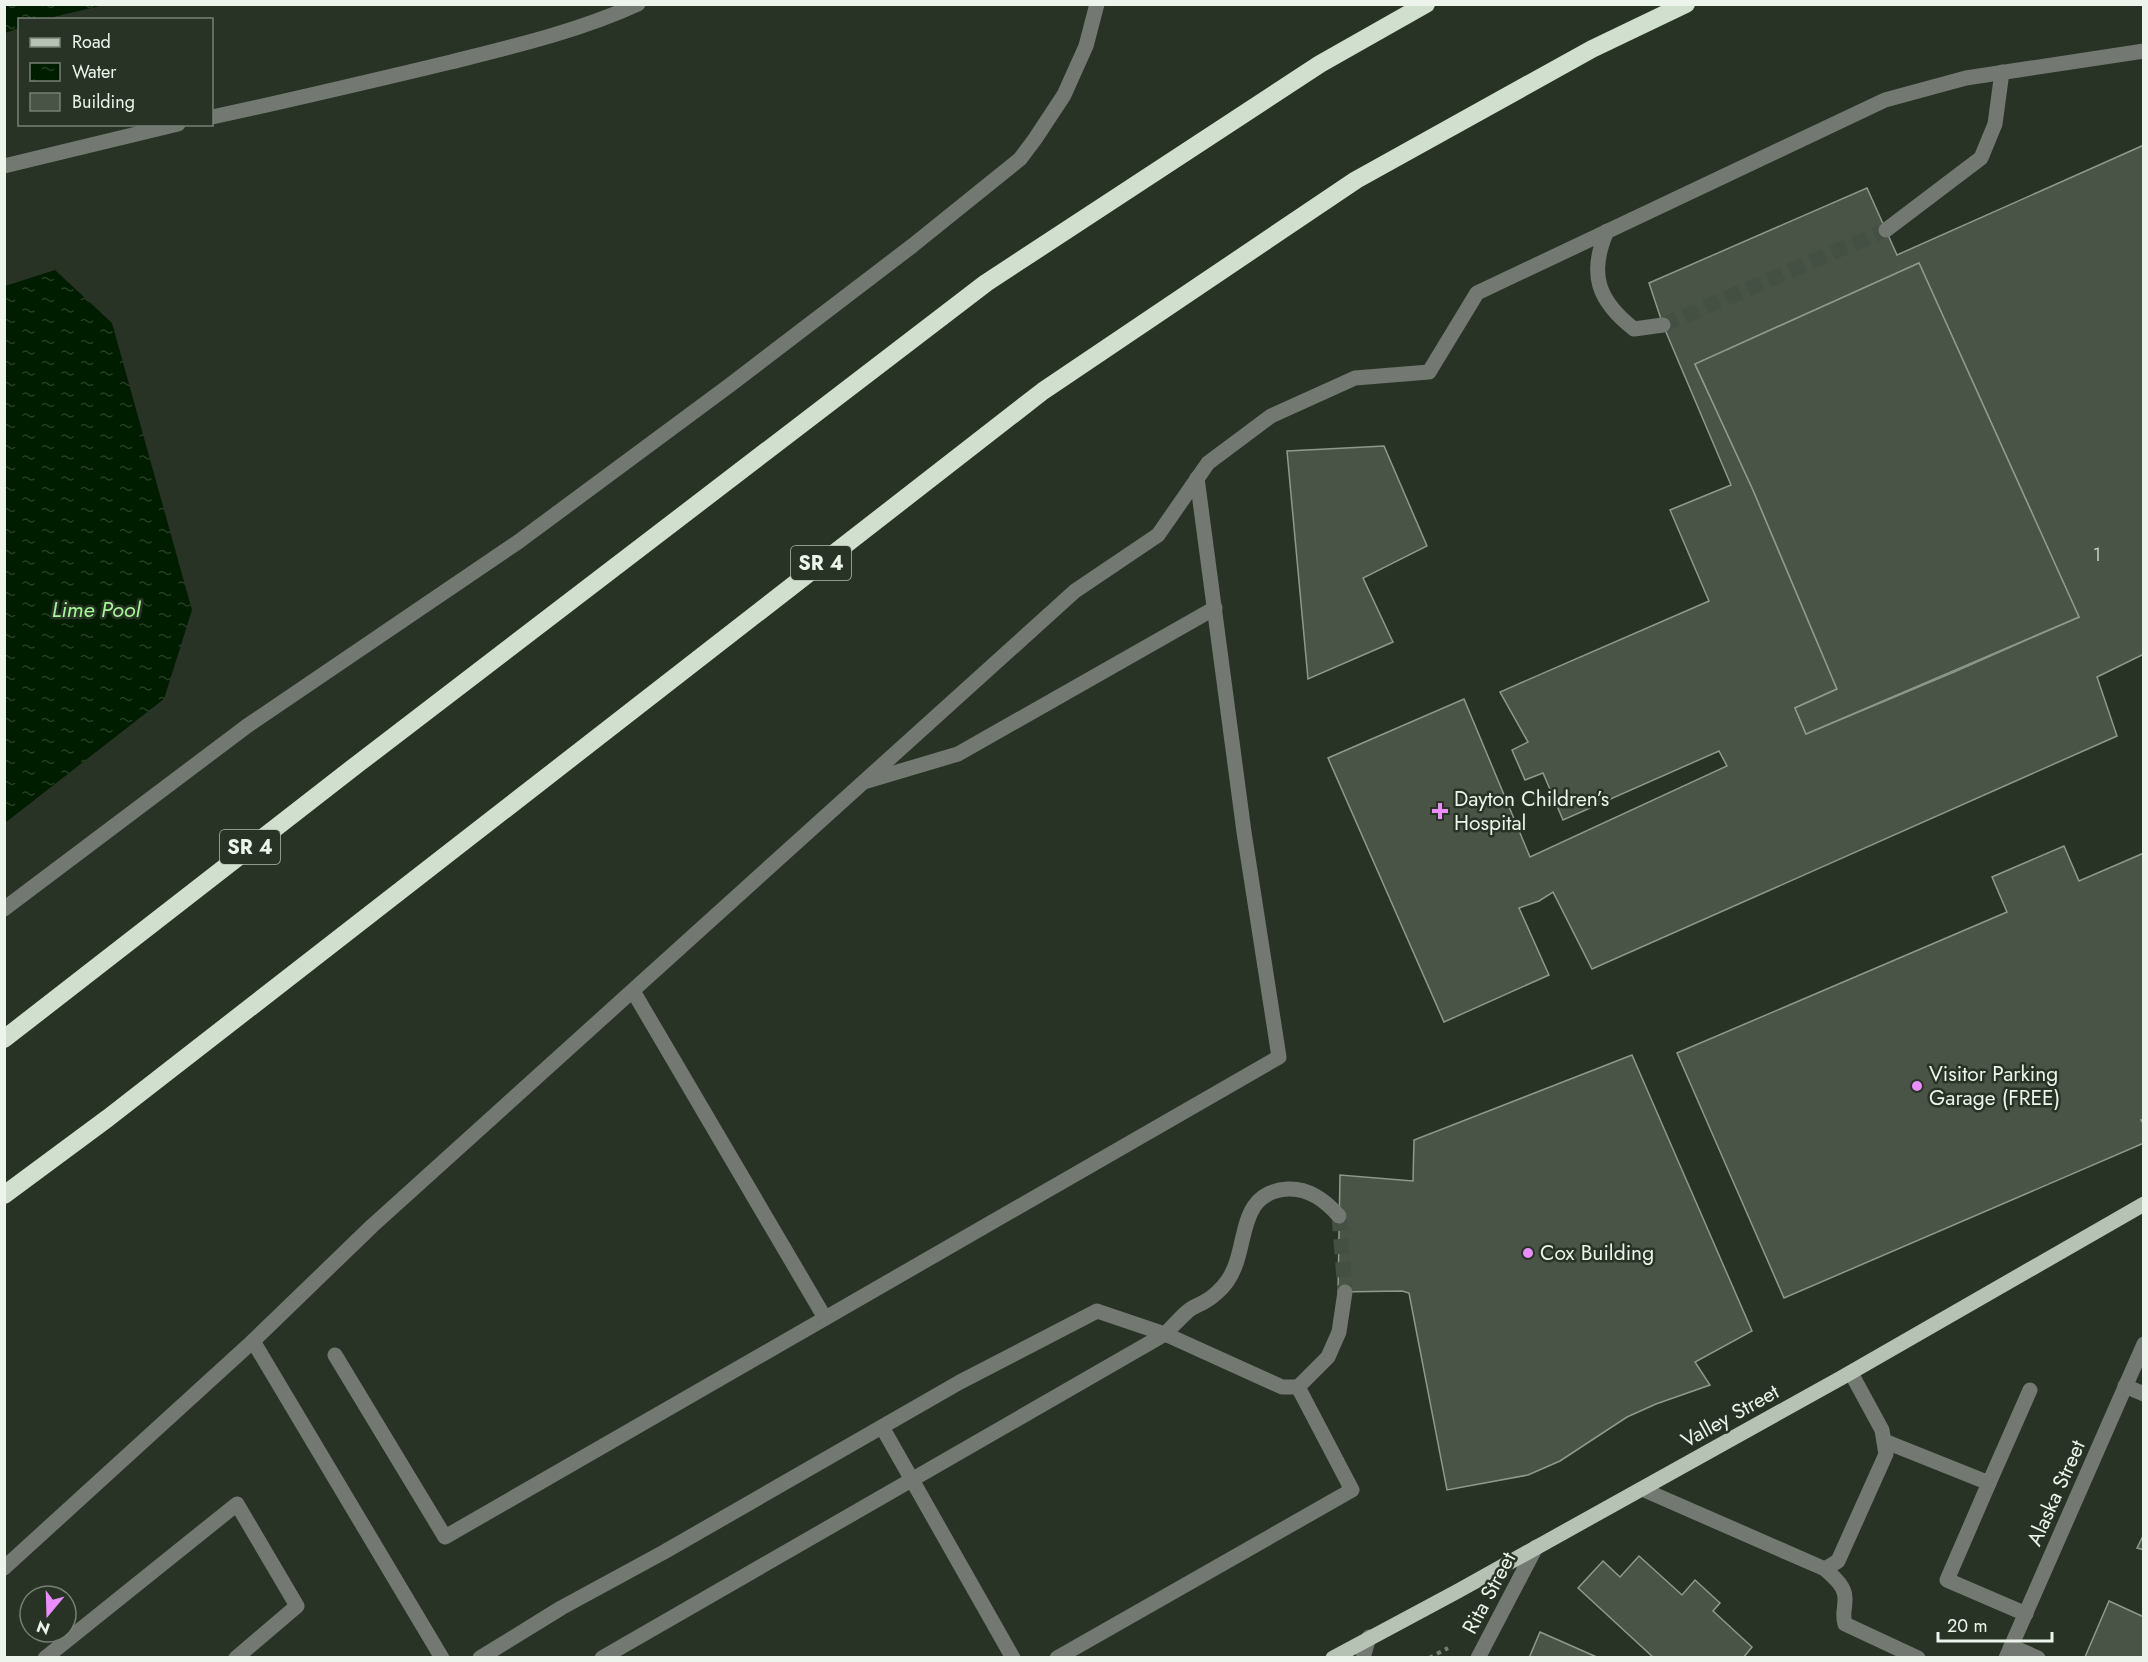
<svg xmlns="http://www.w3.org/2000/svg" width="2148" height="1662" viewBox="0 0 2148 1662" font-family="Jost,sans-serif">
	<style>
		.water { fill: url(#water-ripples) }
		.building { fill: #495446; stroke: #8d9a8b; stroke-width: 1.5; fill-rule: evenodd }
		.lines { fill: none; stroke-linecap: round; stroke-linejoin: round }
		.minor-tunnel { stroke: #455044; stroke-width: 15; stroke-dasharray: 15 8; stroke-linecap: butt }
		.path { stroke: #757e73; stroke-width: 4; stroke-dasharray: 4.5 4.5; stroke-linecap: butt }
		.minor { stroke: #737972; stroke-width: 15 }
		.major { stroke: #b6c2b4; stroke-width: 15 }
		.highway { stroke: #d1dfce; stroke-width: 18 }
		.poi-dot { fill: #ea8dfd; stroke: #283326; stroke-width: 2 }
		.labels { text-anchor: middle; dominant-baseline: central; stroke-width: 5; stroke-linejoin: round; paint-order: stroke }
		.number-label { font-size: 18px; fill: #c3ccc2 }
		.shield { fill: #283326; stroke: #b1bab0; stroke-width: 1.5 }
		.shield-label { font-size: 20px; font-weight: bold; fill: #ecf4eb }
		.poi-label { font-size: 21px; fill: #ecf4eb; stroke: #283326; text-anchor: start }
		.street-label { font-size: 21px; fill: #ecf4eb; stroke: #283326 }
		.water-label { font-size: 22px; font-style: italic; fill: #a5f897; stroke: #283326 }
	</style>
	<defs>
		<pattern id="water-ripples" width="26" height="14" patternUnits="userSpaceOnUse" patternTransform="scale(1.5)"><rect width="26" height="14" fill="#001d00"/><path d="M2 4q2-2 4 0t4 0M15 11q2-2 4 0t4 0" fill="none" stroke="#253e25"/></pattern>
	</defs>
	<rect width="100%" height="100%" fill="#283326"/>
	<g class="water">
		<polygon points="4,5 5,4 104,5 45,19 20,20 19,28 5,33"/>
		<polygon points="55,270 112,323 192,610 164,699 5,823 5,286"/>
	</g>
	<g class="building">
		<path d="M2144,145v509l-47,23 20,59 -525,233 -39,-77 -14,9 -20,7 30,67 -105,47 -116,-264 136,-59 66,158 197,-91 -8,-15 -156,69 -20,-47 -18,7 -13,-30 16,-8 -28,-50 209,-91 -39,-91 61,-25 -68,-160 -14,-42 218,-95 30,67zM1919,263l160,354 -125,55 -148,62 -11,-26 42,-19 -84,-199 -58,-126z"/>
		<polygon points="1919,263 2079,617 1806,734 1795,708 1837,689 1753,490 1695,364"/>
		<polygon points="1384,446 1427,546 1363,578 1393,642 1308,679 1287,451"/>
		<polygon points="2064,846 2079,881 2144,853 2144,1119 2141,1120 2144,1125 2144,1143 1784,1298 1677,1053 2007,912 1992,877"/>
		<polygon points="1632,1055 1752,1331 1695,1362 1710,1385 1656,1404 1627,1417 1560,1461 1528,1475 1447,1490 1409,1293 1402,1291 1338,1292 1340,1175 1413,1181 1414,1140"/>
		<polygon points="2144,1534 2144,1550 2137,1548"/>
		<polygon points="1639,1556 1682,1595 1695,1580 1720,1603 1713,1611 1752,1647 1743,1658 1654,1658 1578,1588 1603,1561 1620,1577"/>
		<polygon points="2109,1601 2144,1617 2144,1658 2085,1657"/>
		<polygon points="1540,1632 1599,1658 1529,1658"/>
	</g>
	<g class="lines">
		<g class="minor-tunnel">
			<polyline points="1663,325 1886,230"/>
			<polyline points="1339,1216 1345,1292"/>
		</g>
		<polyline class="path" points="1429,1658 1448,1648"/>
		<g class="minor">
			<path d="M212,117c80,-17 159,-36 239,-55 64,-16 128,-31 187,-58"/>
			<polyline points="4,166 178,124"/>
			<polyline points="1886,230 1981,158 1995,124 2002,72"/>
			<path d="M1607,231c-19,43 -9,70 27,98l29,-4"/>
			<polyline points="867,781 958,754 1215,608"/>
			<polyline points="4,909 247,726 518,542 730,385 912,246 1020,159 1035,139 1064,95 1086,46 1097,4"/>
			<polyline points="633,991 825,1318"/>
			<polyline points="253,1341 442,1658"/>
			<polyline points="335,1355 445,1537 1279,1057 1244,832 1197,478"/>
			<polyline points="2125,1386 2144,1394"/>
			<polyline points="1298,1387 1328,1357 1339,1332 1345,1292"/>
			<polyline points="882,1427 1013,1658"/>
			<polyline points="1884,1441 1989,1483 2030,1390"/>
			<polyline points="1989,1483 1947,1580 2026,1614"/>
			<polyline points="1642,1489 1825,1569 1838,1561 1886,1454 1882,1430 1851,1373"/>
			<polyline points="4,1568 253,1341 372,1226 1075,591 1158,535 1208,463 1271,416 1355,378 1429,372 1477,293 1885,100 1966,78 2144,51"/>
			<path d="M1825,1569c9,8 21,18 20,31 0,10 -3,14 0,24l73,34"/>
			<polyline points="2011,1646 2038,1658"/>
			<polyline points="45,1658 237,1504 297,1606 236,1658"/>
			<polyline points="480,1658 561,1608 664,1552 960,1382 1097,1311 1165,1334 1282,1387 1298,1387 1352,1490 1057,1658"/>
			<path d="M602,1658l563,-324c8,-8 15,-16 23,-23 5,-4 11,-6 16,-9 8,-4 19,-14 24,-22 22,-32 7,-88 60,-91 21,-1 38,12 51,27"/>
			<polyline points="1363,1658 1369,1637"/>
			<polyline points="1478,1658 1536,1547"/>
			<polyline points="2006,1658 2144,1344"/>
		</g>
		<polyline class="major" points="1333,1658 1458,1591 1841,1378 2144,1204"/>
		<g class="highway">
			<polyline points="4,1039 359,763 986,283 1320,64 1426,4"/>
			<polyline points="4,1195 108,1118 1043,391 1356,180 1592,49 1686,4"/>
		</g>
	</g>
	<g class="poi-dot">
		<path d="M1437 802h6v6h6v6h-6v6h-6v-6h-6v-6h6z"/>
		<circle cx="1917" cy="1086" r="6"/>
		<circle cx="1528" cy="1253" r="6"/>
	</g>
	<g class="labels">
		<g class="number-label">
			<text x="2097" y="555">1</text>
		</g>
		<g class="shield">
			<rect x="791" y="546" width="60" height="34" rx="4.5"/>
			<rect x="220" y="830" width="60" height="34" rx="4.5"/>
		</g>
		<g class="shield-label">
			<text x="821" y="563">SR 4</text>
			<text x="250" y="847">SR 4</text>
		</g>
		<g class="poi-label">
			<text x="1454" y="799">Dayton Children’s<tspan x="1454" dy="24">Hospital</tspan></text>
			<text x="1929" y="1074">Visitor Parking<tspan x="1929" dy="24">Garage (FREE)</tspan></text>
			<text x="1540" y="1253">Cox Building</text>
		</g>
		<g class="street-label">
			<text transform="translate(1730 1416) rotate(-29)">Valley Street</text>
			<text transform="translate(2056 1493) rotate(-66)">Alaska Street</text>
			<text transform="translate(1489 1593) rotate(-62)">Rita Street</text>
		</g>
		<g class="water-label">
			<text x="96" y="609">Lime Pool</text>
		</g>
	</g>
	<rect width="2148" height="1662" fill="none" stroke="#ecf4eb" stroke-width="12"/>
	<rect x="18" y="18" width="195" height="108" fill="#283326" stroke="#768075" stroke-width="1.5"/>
	<rect x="30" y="38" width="30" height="9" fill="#b6c2b4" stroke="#768075" stroke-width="1.5"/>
	<text x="72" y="48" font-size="18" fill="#ecf4eb">Road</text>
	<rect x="30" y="63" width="30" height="18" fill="url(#water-ripples)" stroke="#768075" stroke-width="1.5"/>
	<text x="72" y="78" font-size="18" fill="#ecf4eb">Water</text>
	<rect x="30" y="93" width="30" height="18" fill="#495446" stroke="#768075" stroke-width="1.5"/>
	<text x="72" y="108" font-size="18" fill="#ecf4eb">Building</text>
	<g transform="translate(48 1614) rotate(199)"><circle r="28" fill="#283326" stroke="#768075" stroke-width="1.5"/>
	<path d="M0-4.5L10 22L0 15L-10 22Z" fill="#ea8dfd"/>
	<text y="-9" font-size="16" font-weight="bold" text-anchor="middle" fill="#ecf4eb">N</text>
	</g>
	<path d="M1938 1632v9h114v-9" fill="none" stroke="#ecf4eb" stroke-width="3"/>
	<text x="1947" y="1632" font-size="18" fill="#ecf4eb" stroke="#283326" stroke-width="4.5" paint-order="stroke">20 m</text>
</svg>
